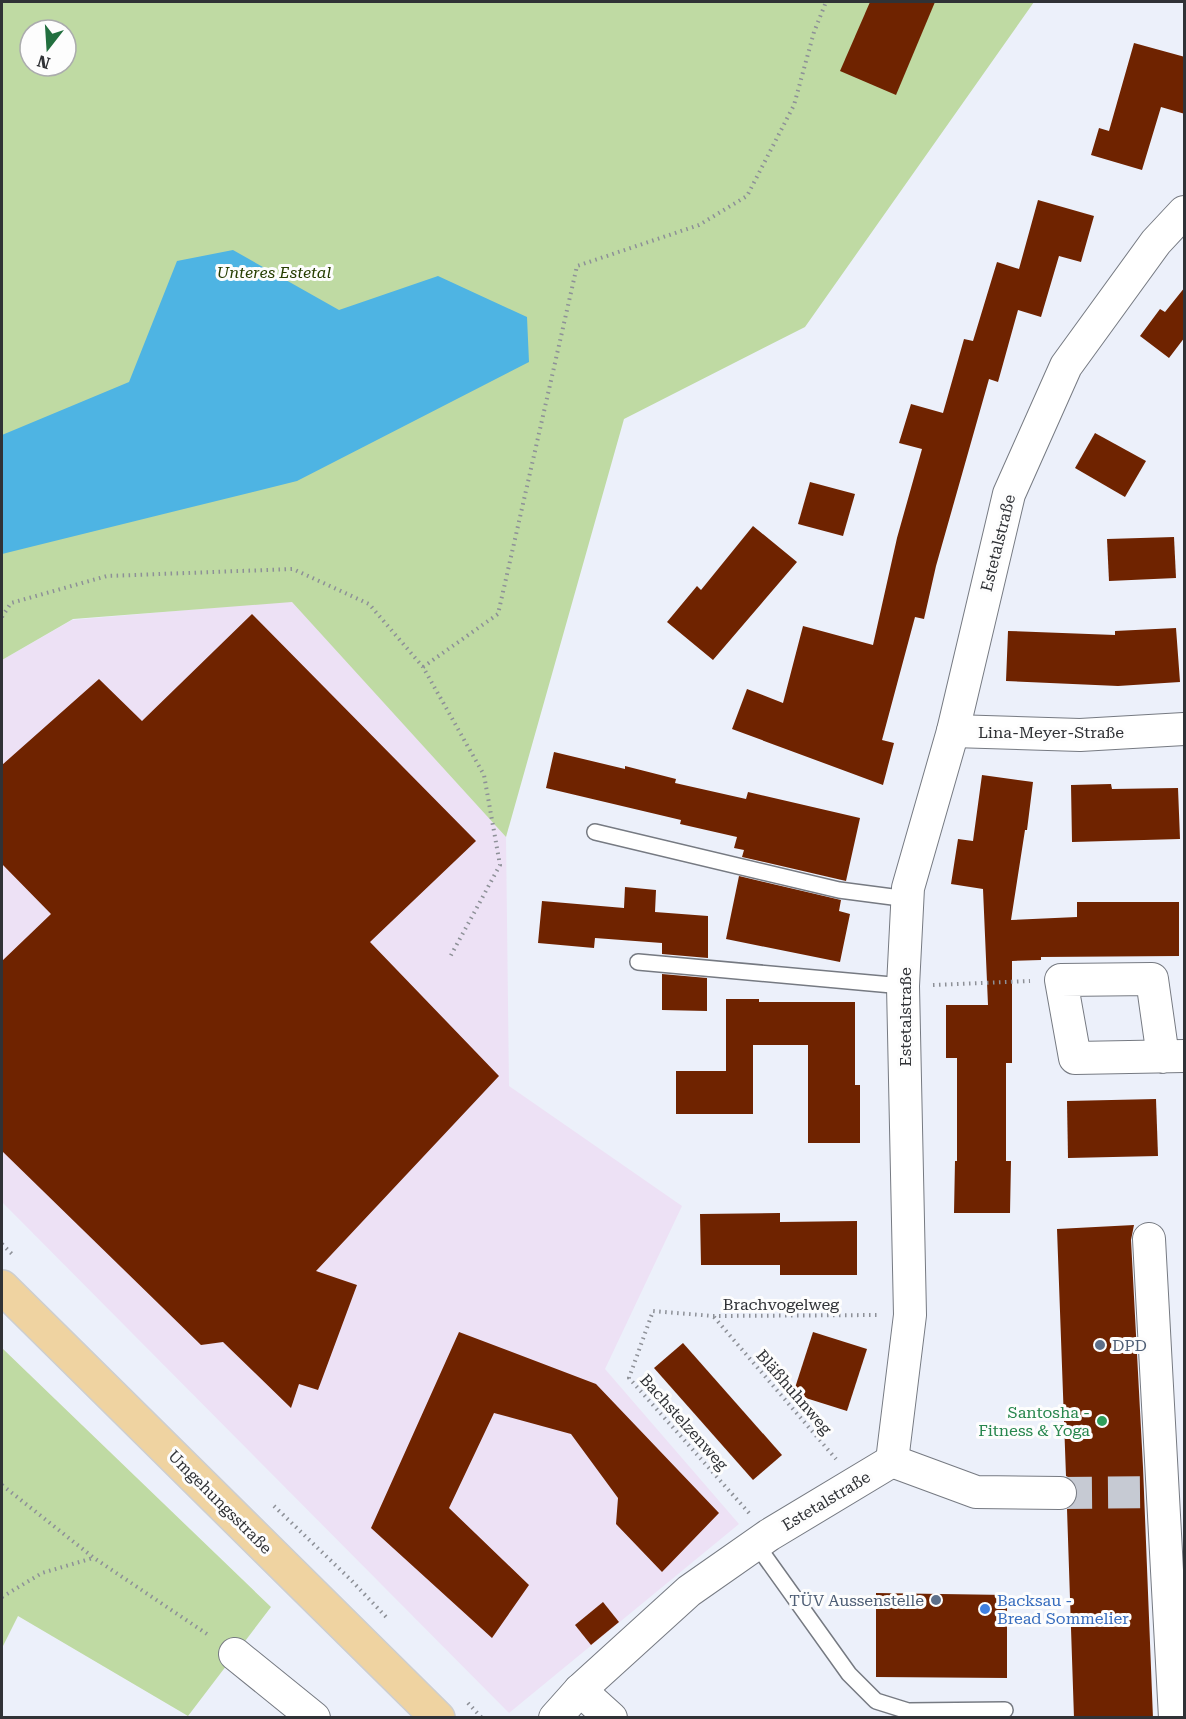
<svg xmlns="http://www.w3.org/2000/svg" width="1186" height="1719" viewBox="0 0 1186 1719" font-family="'Roboto Serif',serif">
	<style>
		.industrial { fill: #ede1f5 }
		.green { fill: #bfdaa3; fill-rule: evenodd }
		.water { fill: #4eb4e3 }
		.building { fill: #6f2300 }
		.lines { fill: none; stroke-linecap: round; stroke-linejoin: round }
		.street-tunnel { stroke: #c6cad3; stroke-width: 32; stroke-dasharray: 32 16; stroke-linecap: butt }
		.lane-casing { stroke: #767a82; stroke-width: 18 }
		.street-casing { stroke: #767a82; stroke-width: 34 }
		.primary-casing { stroke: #cdcecf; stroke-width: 36 }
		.path { stroke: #8d9097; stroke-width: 4; stroke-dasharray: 1.5 4.5; stroke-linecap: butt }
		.lane { stroke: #fff; stroke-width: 15 }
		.street { stroke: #fff; stroke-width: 32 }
		.primary { stroke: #efd3a1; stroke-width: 33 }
		.service-dot { fill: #5c6f8a; stroke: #fdfdfd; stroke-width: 2 }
		.leisure-dot { fill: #2e9e5b; stroke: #fdfdfd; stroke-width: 2 }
		.shop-dot { fill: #3f7fe0; stroke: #fdfdfd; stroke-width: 2 }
		.labels { text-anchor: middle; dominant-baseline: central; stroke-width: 6; stroke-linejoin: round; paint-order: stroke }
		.park-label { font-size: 16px; font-style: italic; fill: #263d00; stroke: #fdfdfd }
		.street-label { font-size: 16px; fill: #303236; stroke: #fdfdfd }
		.service-label { font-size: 16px; fill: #4e5e75; stroke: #fdfdfd; text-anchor: start }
		.leisure-label { font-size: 16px; fill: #27864d; stroke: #fdfdfd; text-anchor: end }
		.shop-label { font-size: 16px; fill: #366cbe; stroke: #fdfdfd; text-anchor: start }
	</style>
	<rect width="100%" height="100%" fill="#ecf0fa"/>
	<polygon class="industrial" points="292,601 506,837 509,1086 682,1206 605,1369 739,1524 509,1713 2,1202 2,660 72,620"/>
	<g class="green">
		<path d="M2,2h1032l-229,325 -181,92 -118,418 -214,-235 -219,17 -71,41zM30,30h36v36h-36z"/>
		<polygon points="2,1348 271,1607 188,1716 18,1616 2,1648"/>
	</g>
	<polygon class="water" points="233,250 339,310 438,276 527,317 529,362 297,481 2,554 2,435 129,382 177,261"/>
	<g class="building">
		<polygon points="870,2 935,2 896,95 840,71"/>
		<polygon points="1134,43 1185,57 1185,114 1161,107 1142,170 1091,155 1099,128 1109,131"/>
		<polygon points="1038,200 1094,216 1081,262 1059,256 1041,317 1018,310 998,382 989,379 936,566 924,619 915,617 882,740 894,743 883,785 732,729 747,689 783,703 803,626 873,645 897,538 922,449 899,443 911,404 943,413 964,339 973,341 997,262 1019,269"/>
		<polygon points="1185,287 1185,337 1169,358 1140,336 1160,309 1165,312"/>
		<polygon points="1095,433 1146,461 1125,497 1075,468"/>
		<polygon points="810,482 855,494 843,536 798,524"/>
		<polygon points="753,526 797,562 713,660 667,622 697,586 701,590"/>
		<polygon points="1174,537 1176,578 1109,581 1107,539"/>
		<polygon points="252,614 476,841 370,942 499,1076 316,1271 357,1285 318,1390 299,1384 291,1408 223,1342 201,1345 2,1151 2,961 51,914 2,864 2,765 99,679 142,721"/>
		<polygon points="1176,628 1180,682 1118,686 1006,681 1008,631 1115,635 1115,631"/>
		<polygon points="554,752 625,769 625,766 676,779 675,783 746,799 748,792 860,818 846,881 742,857 744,850 734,848 737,837 680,824 681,820 546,788"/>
		<polygon points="982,775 1033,782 1027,830 1025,830 1011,920 1077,917 1077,902 1179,902 1179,956 1041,957 1041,960 1012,961 1012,1063 1006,1063 1006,1161 1011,1161 1010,1213 954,1213 955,1161 957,1161 957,1058 946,1058 946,1005 988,1005 983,889 951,884 958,839 973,841"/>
		<polygon points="1111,784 1112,789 1178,788 1180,839 1072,842 1071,785"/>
		<polygon points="739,876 841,900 839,911 850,914 840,962 726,939"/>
		<polygon points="625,887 656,890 655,912 708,916 708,958 662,954 662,943 595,938 594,948 538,943 542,901 624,908"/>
		<polygon points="662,974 707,978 707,1011 662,1010"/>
		<polygon points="726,999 759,999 759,1002 855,1002 855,1085 860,1085 860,1143 808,1143 808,1045 753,1045 753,1114 676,1114 676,1071 726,1071"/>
		<polygon points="1156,1099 1158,1156 1068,1158 1067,1101"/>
		<polygon points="780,1213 780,1222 857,1221 857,1275 780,1275 780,1265 701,1265 700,1214"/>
		<polygon points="1134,1225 1131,1240 1143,1467 1153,1718 1074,1718 1067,1509 1075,1503 1078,1493 1075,1484 1070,1478 1066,1476 1057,1229"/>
		<polygon points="459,1332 596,1384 719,1513 662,1572 616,1524 618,1498 571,1434 494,1413 449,1508 529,1585 492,1638 371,1528"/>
		<polygon points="813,1332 867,1349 847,1411 793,1394"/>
		<polygon points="683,1343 782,1455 753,1480 654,1368"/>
		<polygon points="876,1593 1007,1595 1007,1678 876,1677"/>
		<polygon points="603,1602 619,1622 591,1645 575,1625"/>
	</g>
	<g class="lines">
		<polyline class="street-tunnel" points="1060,1493 1162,1492"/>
		<g class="lane-casing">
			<g id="lane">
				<polyline points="595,832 839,890 908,899"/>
				<polyline points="638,962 903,986"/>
				<polyline points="756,1544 849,1674 876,1701 908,1711 1005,1710"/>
			</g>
		</g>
		<g class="street-casing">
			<g id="street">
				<polyline points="953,731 1080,735 1184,729"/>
				<polyline points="1163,1057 1152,979 1061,980 1075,1058 1184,1056"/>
				<polyline points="1149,1239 1175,1718"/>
				<polyline points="892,1461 910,1315 903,986 908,888 953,731 1009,494 1066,366 1156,242 1184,212"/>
				<polyline points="892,1461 976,1492 1060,1493"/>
				<polyline points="235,1654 314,1718"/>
				<polyline points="580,1690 611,1718"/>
				<polyline points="555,1718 580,1690 689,1591 769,1535 892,1461"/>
			</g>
		</g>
		<g class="primary-casing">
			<polyline id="primary" points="2,1287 438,1718"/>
		</g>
		<g class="path">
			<polyline points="2,617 11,603 107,576 293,569 369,604 423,667 484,775 500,865 450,957"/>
			<polyline points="423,667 498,614 577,266 699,225 747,196 794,105 814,32 826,2"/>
			<polyline points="933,985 1030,981"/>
			<polyline points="2,1244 14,1256"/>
			<polyline points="714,1317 836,1459"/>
			<polyline points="2,1485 94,1558 210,1636"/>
			<polyline points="274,1506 351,1580 388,1619"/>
			<polyline points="749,1513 629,1378 653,1311 713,1316 879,1315"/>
			<polyline points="2,1597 42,1573 93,1558"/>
			<polyline points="468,1703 482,1718"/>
		</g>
		<use href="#lane" class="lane"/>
		<use href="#street" class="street"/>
		<use href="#primary" class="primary"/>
	</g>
	<g class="service-dot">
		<circle cx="1100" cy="1345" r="6"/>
		<circle cx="936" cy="1600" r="6"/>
	</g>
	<circle class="leisure-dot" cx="1102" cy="1421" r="6"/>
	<circle class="shop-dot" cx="985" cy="1609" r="6"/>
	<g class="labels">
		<g class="park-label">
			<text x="274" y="272">Unteres Estetal</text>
		</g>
		<g class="street-label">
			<text transform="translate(998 543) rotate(-76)">Estetalstraße</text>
			<text x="1051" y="732">Lina-Meyer-Straße</text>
			<text transform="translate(905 1017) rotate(-90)">Estetalstraße</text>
			<text x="781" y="1304">Brachvogelweg</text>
			<text transform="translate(794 1392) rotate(49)">Bläßhuhnweg</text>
			<text transform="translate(684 1422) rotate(48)">Bachstelzenweg</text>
			<text transform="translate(826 1501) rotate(-31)">Estetalstraße</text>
			<text transform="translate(220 1502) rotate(45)">Umgehungsstraße</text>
		</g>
		<g class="service-label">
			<text x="1112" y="1345">DPD</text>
			<text x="924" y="1600" text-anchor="end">TÜV Aussenstelle</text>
		</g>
		<g class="leisure-label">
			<text x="1090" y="1412">Santosha -<tspan x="1090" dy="18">Fitness &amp; Yoga</tspan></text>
		</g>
		<g class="shop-label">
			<text x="997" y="1600">Backsau -<tspan x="997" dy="18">Bread Sommelier</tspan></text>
		</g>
	</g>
	<rect width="1186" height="1719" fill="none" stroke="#303236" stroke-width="6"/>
	<g transform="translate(48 48) rotate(197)"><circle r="28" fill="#fdfdfd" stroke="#abacad" stroke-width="1.5"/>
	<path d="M0-4.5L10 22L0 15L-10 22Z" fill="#226f3f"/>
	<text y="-9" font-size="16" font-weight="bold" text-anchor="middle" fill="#303236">N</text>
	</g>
</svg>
